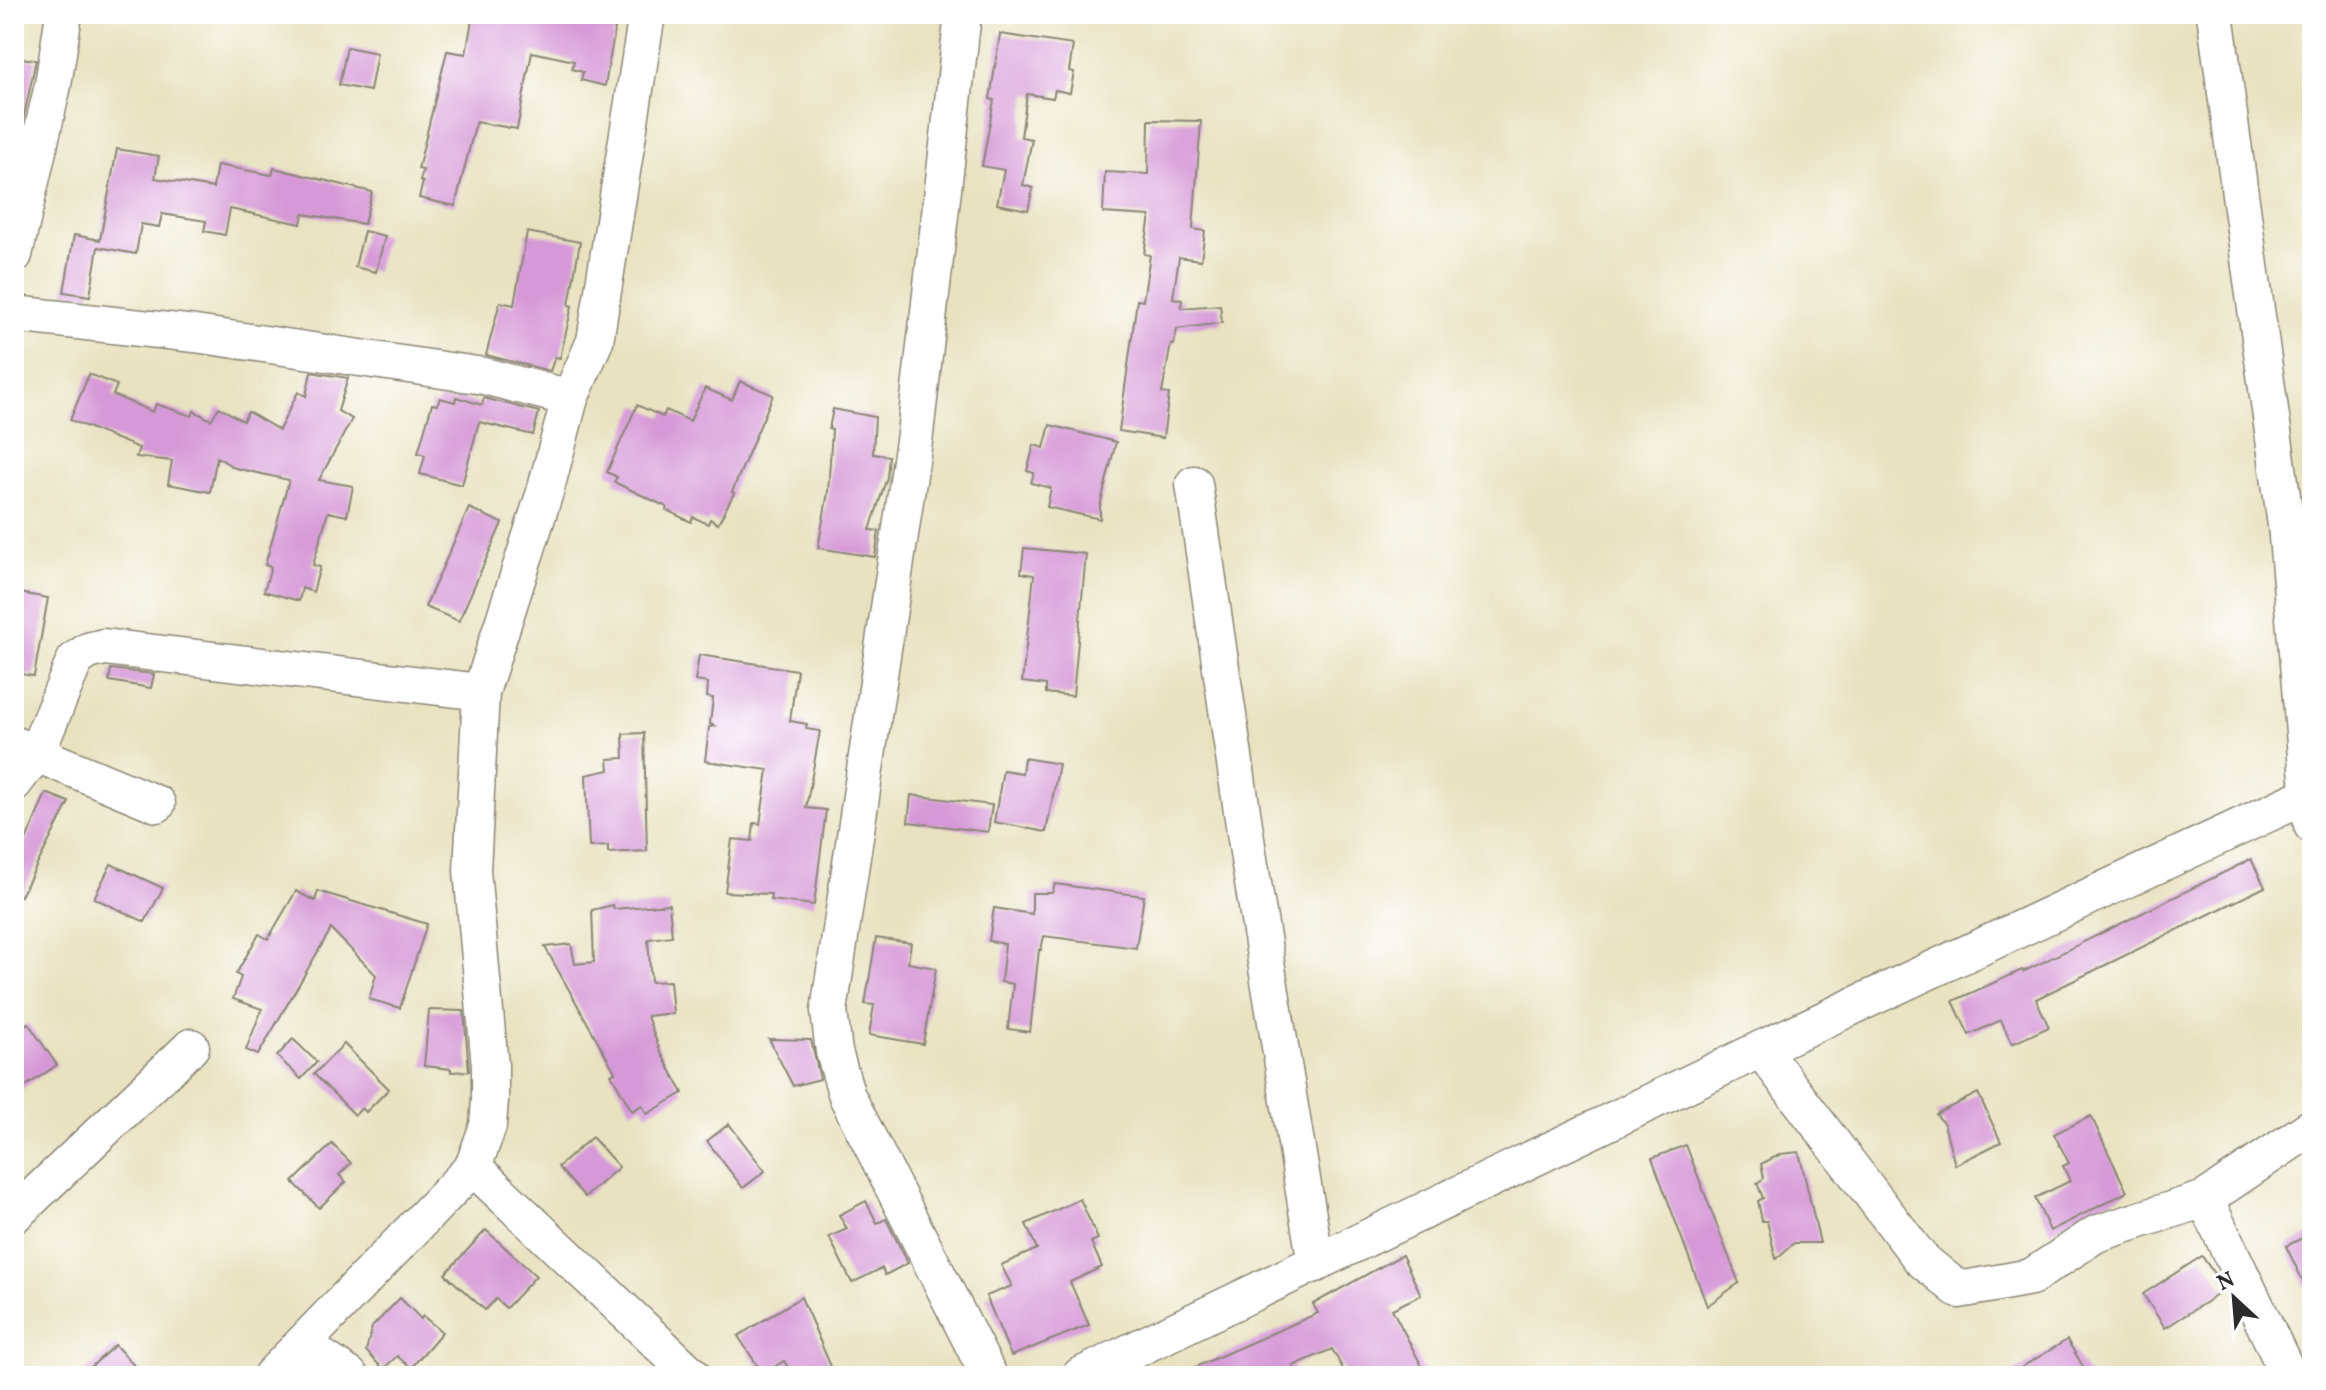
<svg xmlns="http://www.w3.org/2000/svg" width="2326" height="1390" viewBox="0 0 2326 1390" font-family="Vollkorn,serif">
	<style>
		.building { fill: #d699d7 }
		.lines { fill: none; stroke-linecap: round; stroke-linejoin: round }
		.minor-casing { stroke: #8a8676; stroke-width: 39 }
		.minor { stroke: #fff; stroke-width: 36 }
	</style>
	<rect width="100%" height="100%" fill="#fff"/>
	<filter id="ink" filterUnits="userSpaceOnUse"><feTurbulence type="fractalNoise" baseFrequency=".0125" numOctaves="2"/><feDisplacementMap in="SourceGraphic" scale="16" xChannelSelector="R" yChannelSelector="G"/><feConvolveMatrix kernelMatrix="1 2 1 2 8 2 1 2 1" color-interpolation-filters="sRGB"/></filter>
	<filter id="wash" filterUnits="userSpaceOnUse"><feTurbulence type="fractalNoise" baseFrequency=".006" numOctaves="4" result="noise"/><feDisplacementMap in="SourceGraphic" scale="32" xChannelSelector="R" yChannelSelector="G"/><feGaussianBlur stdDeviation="1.8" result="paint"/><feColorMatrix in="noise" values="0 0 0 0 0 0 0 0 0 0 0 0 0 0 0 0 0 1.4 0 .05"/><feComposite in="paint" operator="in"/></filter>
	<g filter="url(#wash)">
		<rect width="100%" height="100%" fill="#e8e2c0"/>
		<g id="blocks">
			<g class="building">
				<polygon points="473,14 602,14 617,17 605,86 581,80 583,72 572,69 574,61 532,52 517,129 476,122 455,206 419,198 423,182 420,181 423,170 418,169 447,51 466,54"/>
				<polygon points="1000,34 1073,45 1069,71 1074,72 1070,93 1055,90 1053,98 1027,94 1021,137 1032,139 1023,185 1033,188 1028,210 997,204 1004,170 982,166 994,100 990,99"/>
				<polygon points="347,47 377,53 370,91 339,85"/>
				<polygon points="14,57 36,60 20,135 14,134"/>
				<polygon points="1149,120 1201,121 1193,229 1205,231 1201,260 1179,257 1173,298 1182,300 1181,308 1220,305 1222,323 1177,329 1174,345 1171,344 1162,393 1169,394 1163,438 1119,431 1137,300 1143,301 1150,255 1144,254 1150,216 1103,213 1105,172 1148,174"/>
				<polygon points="117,149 159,156 155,178 213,188 217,165 272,175 274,168 372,192 364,224 303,214 301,224 230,209 225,235 204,231 206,221 162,214 159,227 141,224 136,254 98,247 90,296 64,292 74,235 100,240"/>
				<polygon points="364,231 385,236 376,272 355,267"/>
				<polygon points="527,232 580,242 569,305 572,306 560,358 555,357 550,371 486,355 500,302 514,305"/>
				<polygon points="311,372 348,378 338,411 352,419 319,480 353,486 347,516 328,512 313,565 320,567 313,592 302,588 299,601 264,591 271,567 265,565 289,480 235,468 217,457 210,492 168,484 172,461 136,457 139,448 70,420 89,374 117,385 113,395 153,412 156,404 192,416 194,411 211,420 219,407 243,421 248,412 279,430 298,392 306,396"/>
				<polygon points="740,381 773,395 732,492 734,493 718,524 710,519 708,524 693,517 691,522 666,510 667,507 614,482 617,477 607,472 637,405 663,417 666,410 690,421 705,388 732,400"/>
				<polygon points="456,397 482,405 484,398 539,412 533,435 479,422 462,485 420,474 425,455 418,453 432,404 437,405 440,398 455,402"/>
				<polygon points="833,409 875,417 873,454 889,456 887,477 870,530 879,531 875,557 818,548 828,492 832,430 829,429"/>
				<polygon points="1050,425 1116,442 1100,506 1100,519 1047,507 1051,488 1031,483 1034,473 1027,471 1034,445 1044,448"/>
				<polygon points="469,508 502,523 459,621 425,607"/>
				<polygon points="1024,548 1086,554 1073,696 1046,693 1046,685 1022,682 1034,575 1021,573"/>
				<polygon points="14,592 48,598 34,676 14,673"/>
				<polygon points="699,655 797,670 790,721 807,724 806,729 820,731 806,808 826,810 814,905 770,900 771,894 725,892 732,839 752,841 754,823 760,824 768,770 705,761 709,727 715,726 710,724 713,698 707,697 708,683 695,681"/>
				<polygon points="111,669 154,674 151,688 109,681"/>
				<polygon points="644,733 647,851 608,853 608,846 589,847 586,775 609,770 608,759 624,758 623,734"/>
				<polygon points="1024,758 1059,764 1046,832 994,822 1003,770 1022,773"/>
				<polygon points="46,793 69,802 21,896 14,892 14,869"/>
				<polygon points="911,795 992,805 988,832 908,822"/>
				<polygon points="2251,859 2265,887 2036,999 2049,1027 2012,1044 2001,1020 1969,1035 1953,1001 2022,970 2023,972"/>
				<polygon points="111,864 163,888 145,922 94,898"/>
				<polygon points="1055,884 1144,896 1136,948 1044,936 1041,950 1039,950 1030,1032 1008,1029 1013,984 1001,982 1005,944 989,941 994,908 1032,914 1032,893 1052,893"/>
				<polygon points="296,891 315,901 318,891 427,924 400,1008 369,999 376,975 331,929 258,1055 246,1050 262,1009 233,999 241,977 236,974 259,934 268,939"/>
				<polygon points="669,904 672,936 648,939 651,982 670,981 673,1013 647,1016 661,1053 683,1093 647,1114 642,1105 632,1111 611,1074 615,1072 545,947 571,944 575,964 594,962 592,910 613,905 614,909"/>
				<polygon points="876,938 911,943 908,963 936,968 923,1044 869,1035 874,1005 865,1004"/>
				<polygon points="429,1010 464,1011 469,1071 451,1072 451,1069 424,1066"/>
				<polygon points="28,1023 57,1065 14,1094 14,1033"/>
				<polygon points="293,1039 317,1062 301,1079 277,1056"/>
				<polygon points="769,1039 811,1040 820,1079 793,1086"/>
				<polygon points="344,1044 389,1089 366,1112 362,1108 355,1115 314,1074"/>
				<polygon points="1978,1093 2001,1142 1955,1165 1944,1124 1936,1114"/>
				<polygon points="2091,1116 2127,1192 2050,1231 2035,1198 2070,1181 2063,1166 2069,1163 2054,1134"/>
				<polygon points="729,1124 765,1171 743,1188 707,1141"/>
				<polygon points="592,1137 619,1167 585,1197 558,1167"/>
				<polygon points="332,1144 351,1163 339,1175 346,1182 319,1208 293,1182"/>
				<polygon points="1686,1145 1739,1283 1707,1306 1652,1158"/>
				<polygon points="1799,1152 1820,1243 1794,1243 1776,1259 1767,1221 1762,1221 1758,1201 1763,1198 1757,1183 1764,1178 1761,1164 1781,1154"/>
				<polygon points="1080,1199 1098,1239 1091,1242 1102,1267 1070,1282 1089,1325 1011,1356 986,1296 1012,1286 1001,1265 1037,1249 1026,1224"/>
				<polygon points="866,1201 877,1223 886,1219 908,1263 885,1275 882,1268 852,1283 829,1237 847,1229 839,1215"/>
				<polygon points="486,1230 536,1276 506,1308 496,1299 485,1310 445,1274"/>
				<polygon points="2312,1233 2312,1300 2286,1246"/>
				<polygon points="1402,1255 1421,1295 1392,1309 1427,1376 1347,1376 1332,1349 1293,1366 1297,1376 1175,1376 1318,1313 1313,1304"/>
				<polygon points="2202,1256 2225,1290 2165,1328 2143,1294"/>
				<polygon points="801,1297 835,1376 793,1376 784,1361 763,1374 738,1336"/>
				<polygon points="400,1298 421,1319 423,1316 442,1332 411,1368 397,1356 383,1369 366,1351 372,1327"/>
				<polygon points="2067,1340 2089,1376 2007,1376"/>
				<polygon points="115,1345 144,1376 81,1376"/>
			</g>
		</g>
	</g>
	<g filter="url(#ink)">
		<use href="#blocks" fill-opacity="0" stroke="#8a8676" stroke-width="2"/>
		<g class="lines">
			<g class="minor-casing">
				<g id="minor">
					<polyline points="647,14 595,341 570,398 545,492 481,692 472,871 490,1066 490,1099 488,1126 473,1167 693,1376"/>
					<polyline points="963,14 915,434 829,1011 834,1052 847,1096 989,1376"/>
					<polyline points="2215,14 2286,525 2312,825"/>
					<polyline points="14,255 53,85 64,14"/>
					<polyline points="14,314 195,334 484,376 570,398"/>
					<polyline points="1194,484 1249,859 1316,1264"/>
					<polyline points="15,745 157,804"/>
					<polyline points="14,783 36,754 75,660 88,651 104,647 481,692"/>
					<polyline points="1761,1049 1921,1259 1959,1290 2031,1277 2096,1234 2205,1199 2312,1127"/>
					<polyline points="2205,1199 2289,1376"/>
					<polyline points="14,1215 191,1047"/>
					<polyline points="302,1344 350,1376"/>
					<polyline points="271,1376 473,1167"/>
					<polyline points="1080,1376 1761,1049 2308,795"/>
				</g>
			</g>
			<use href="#minor" class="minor"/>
		</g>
	</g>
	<rect width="2326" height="1390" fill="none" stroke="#fff" stroke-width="48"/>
	<g transform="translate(2234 1298) rotate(334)" stroke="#ffffff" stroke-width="6" paint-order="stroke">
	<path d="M0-6L14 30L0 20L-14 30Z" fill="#2b2b2b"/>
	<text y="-12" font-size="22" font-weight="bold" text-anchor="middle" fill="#2b2b2b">N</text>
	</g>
</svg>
